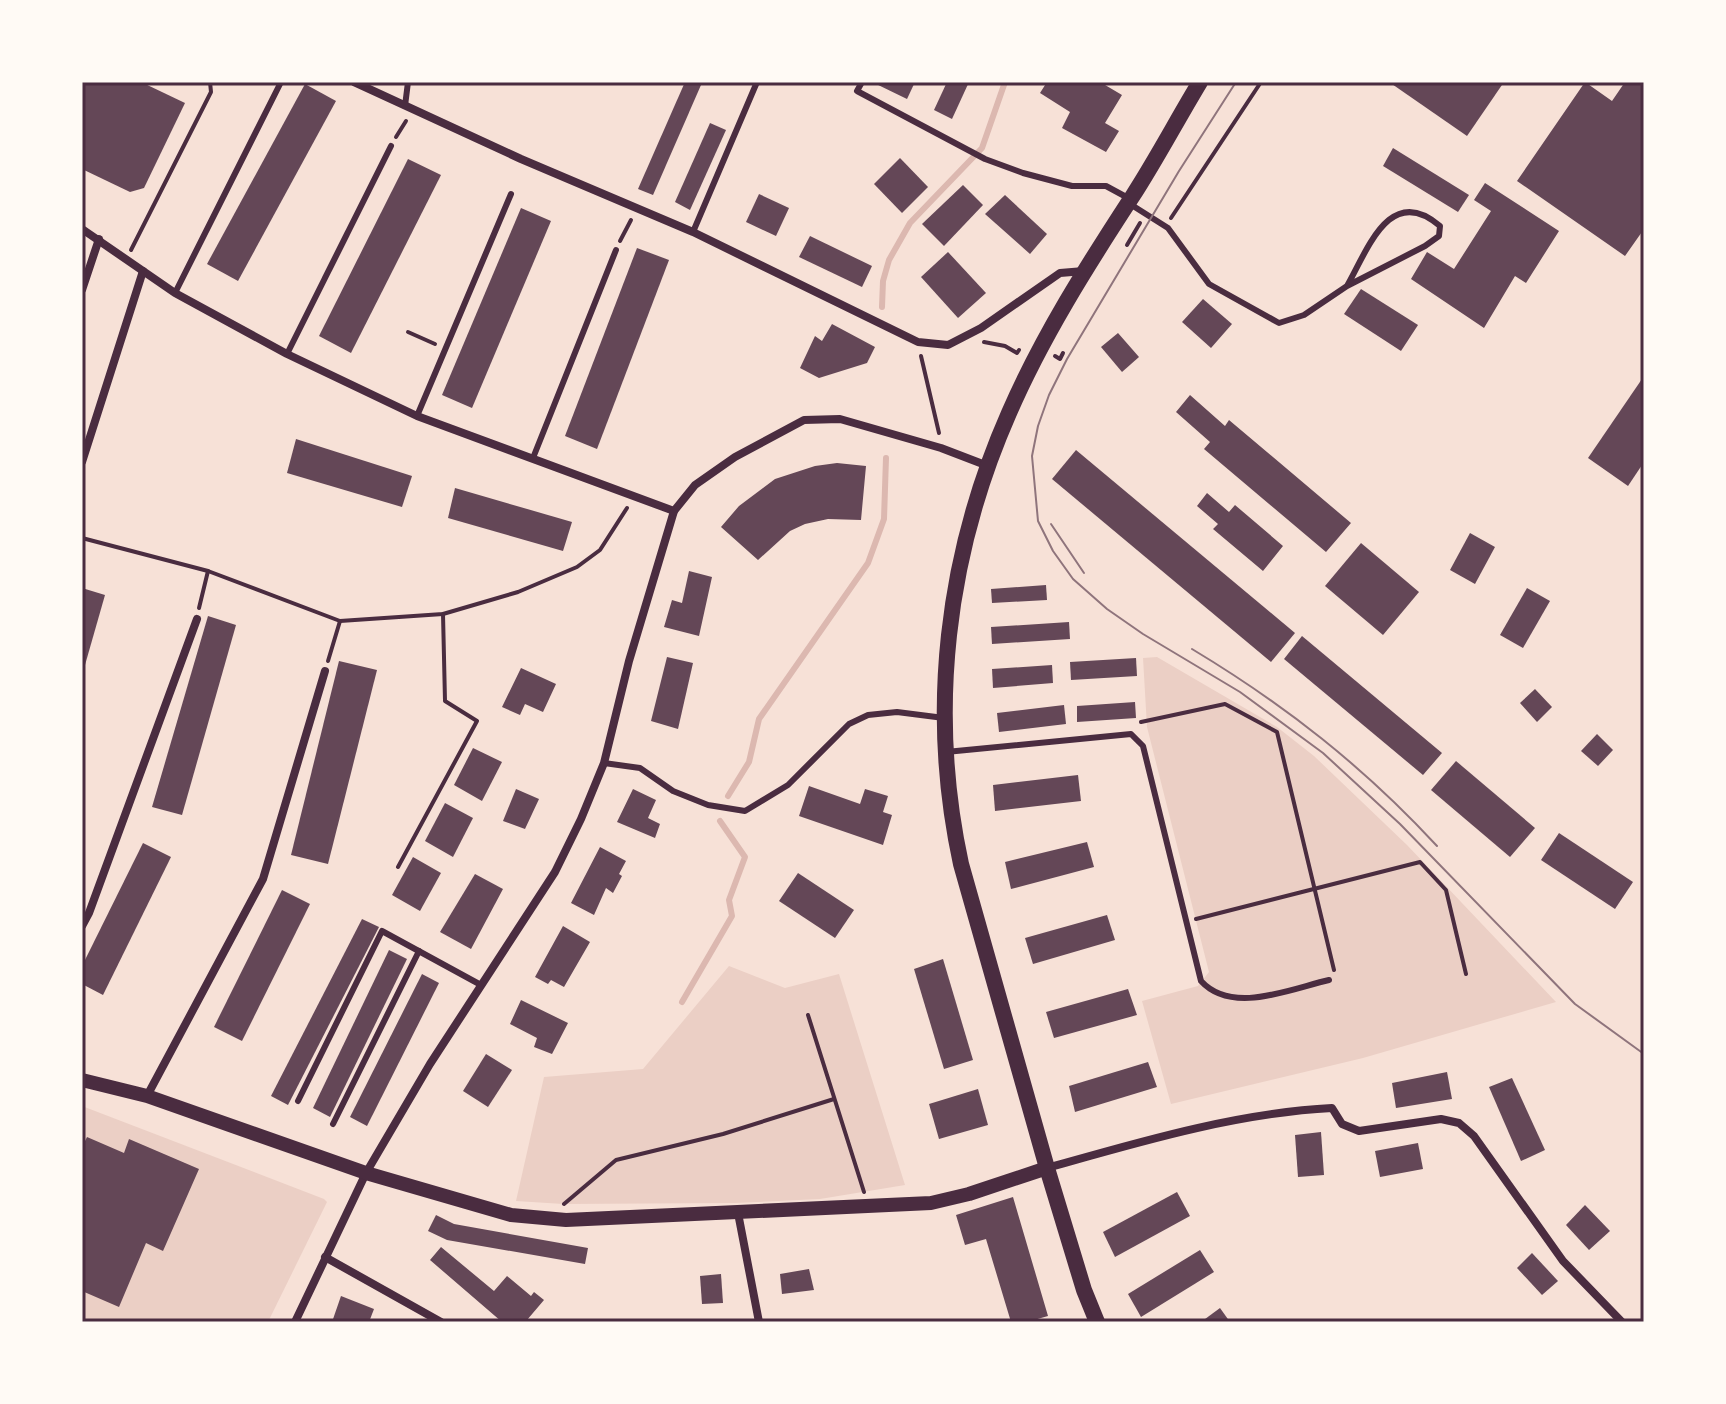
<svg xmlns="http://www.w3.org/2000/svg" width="1726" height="1404" viewBox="0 0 1726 1404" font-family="Manrope,sans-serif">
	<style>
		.green { fill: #ebcfc5 }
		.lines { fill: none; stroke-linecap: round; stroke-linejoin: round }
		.stream { stroke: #dcb8b0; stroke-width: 6 }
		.building { fill: #644757 }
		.path { stroke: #4a2c40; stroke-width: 4 }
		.service { stroke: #4a2c40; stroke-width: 6 }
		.minor { stroke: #4a2c40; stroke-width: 8 }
		.tertiary { stroke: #4a2c40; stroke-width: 14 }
		.secondary { stroke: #4a2c40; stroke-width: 16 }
		.tram { stroke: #8f747c; stroke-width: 2 }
		.neatline { fill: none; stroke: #4a2c40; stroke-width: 3 }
	</style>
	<rect width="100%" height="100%" fill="#f7e1d7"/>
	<g class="green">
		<polygon points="1157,657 1277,727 1314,756 1407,845 1556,1002 1363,1058 1171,1104 1142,1001 1198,986 1209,972 1147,727 1143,658"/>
		<polygon points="729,966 785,988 839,974 905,1185 820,1199 735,1203 563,1204 516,1201 544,1077 643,1069"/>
		<polygon points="82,1106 324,1199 327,1202 268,1322 82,1322"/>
	</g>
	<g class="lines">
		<g class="stream">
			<polyline points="882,307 883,281 889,260 910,223 982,148 1005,82"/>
			<polyline points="728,796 749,762 759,719 868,563 884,519 886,458"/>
			<polyline points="682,1002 732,916 729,900 745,857 720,821"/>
		</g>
	</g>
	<g class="building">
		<polygon points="82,82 141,82 185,103 144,188 130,192 82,169"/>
		<polygon points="685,82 701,85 653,195 638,189"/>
		<polygon points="872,82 915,82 907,99"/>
		<polygon points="947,82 969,82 952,119 934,110"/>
		<polygon points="1047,82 1100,82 1122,95 1105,123 1119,131 1106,152 1062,128 1070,112 1040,93"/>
		<polygon points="1389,82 1504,82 1467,136"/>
		<polygon points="1585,82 1612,101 1625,82 1644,82 1644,229 1625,256 1517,181"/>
		<polygon points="305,84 336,101 238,281 207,264"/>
		<polygon points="710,123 726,130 690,210 675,202"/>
		<polygon points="1393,148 1469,195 1458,212 1383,166"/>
		<polygon points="900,158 928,187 902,213 874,184"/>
		<polygon points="408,159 441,175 351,353 319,336"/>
		<polygon points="1485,183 1559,231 1526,283 1515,276 1484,328 1411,279 1427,252 1454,269 1491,211 1474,200"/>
		<polygon points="963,185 983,205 944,246 922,224"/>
		<polygon points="759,194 789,208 776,236 746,222"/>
		<polygon points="1005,195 1047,234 1030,254 985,214"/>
		<polygon points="521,208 551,221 472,408 442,395"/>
		<polygon points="810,236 872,266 862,287 799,257"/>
		<polygon points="637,248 669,260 597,449 565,436"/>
		<polygon points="948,252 986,293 958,318 921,277"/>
		<polygon points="1361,289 1418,325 1401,351 1344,314"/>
		<polygon points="1203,299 1232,324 1211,348 1182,322"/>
		<polygon points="832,324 875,347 867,363 819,378 800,368 815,336 822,341"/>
		<polygon points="1118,333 1139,357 1122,372 1101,347"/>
		<polygon points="1644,376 1644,462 1628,486 1588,458"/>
		<polygon points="1190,395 1225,426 1229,420 1351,523 1326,552 1204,449 1210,442 1176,412"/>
		<polygon points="296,439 412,476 402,507 287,473"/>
		<polygon points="1076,450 1295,633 1271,662 1052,479"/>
		<polygon points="837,463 866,466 861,520 828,519 805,524 790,531 758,560 721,527 739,506 775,479 815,466"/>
		<polygon points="455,488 572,522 563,551 448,518"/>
		<polygon points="1207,493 1229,512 1235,505 1283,546 1263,571 1213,529 1218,524 1197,506"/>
		<polygon points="1470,533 1495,547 1475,584 1450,570"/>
		<polygon points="1361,543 1419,592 1383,635 1325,586"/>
		<polygon points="689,571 712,577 699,636 664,627 672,600 682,603"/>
		<polygon points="1046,585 1047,600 992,603 991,589"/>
		<polygon points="82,588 105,595 83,672 82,672"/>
		<polygon points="1527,588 1550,601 1523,648 1500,635"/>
		<polygon points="208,616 236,625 182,815 152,807"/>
		<polygon points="1069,622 1070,639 992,644 991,627"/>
		<polygon points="1302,636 1442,753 1423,775 1284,659"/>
		<polygon points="667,657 693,663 678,729 651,721"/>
		<polygon points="1136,658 1137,676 1071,680 1070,662"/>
		<polygon points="339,661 377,670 328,864 291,855"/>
		<polygon points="1052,665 1053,683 993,688 992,669"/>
		<polygon points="521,668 556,684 543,712 525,704 520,715 502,707"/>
		<polygon points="1535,689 1552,707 1537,722 1520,703"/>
		<polygon points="1135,702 1136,718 1077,722 1077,706"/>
		<polygon points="1064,705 1066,724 999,732 997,713"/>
		<polygon points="1597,734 1613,750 1598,766 1581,751"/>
		<polygon points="473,748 502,762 482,801 454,785"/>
		<polygon points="1456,761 1535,828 1510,857 1431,790"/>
		<polygon points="1078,775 1081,801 995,811 993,785"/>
		<polygon points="809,786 860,804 865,789 888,796 883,812 892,815 883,845 799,816"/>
		<polygon points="516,789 539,799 525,829 503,821"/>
		<polygon points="633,789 656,800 648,818 660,824 655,838 617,822"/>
		<polygon points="445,803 473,818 453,857 425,841"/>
		<polygon points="1559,833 1633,882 1615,909 1541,860"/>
		<polygon points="1087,842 1094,867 1011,889 1005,862"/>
		<polygon points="143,843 171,857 103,995 82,984 82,966"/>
		<polygon points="600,847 626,861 619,874 622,876 613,893 606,888 594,915 571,903"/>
		<polygon points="413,857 441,873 420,911 392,895"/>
		<polygon points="798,873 854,910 835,938 779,901"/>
		<polygon points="475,874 503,889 471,949 440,932"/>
		<polygon points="282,890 310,904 242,1041 214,1027"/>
		<polygon points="1107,915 1115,940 1033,964 1025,938"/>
		<polygon points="362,919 379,927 288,1105 271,1096"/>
		<polygon points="563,926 590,942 564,987 551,980 548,984 535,977"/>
		<polygon points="389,950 407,959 330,1117 313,1108"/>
		<polygon points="943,959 973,1060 944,1069 914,969"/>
		<polygon points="422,974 439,983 367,1126 350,1117"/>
		<polygon points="1128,989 1137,1015 1054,1038 1046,1012"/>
		<polygon points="521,1000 568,1023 552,1054 534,1047 537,1038 510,1024"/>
		<polygon points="486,1054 512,1070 488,1107 463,1091"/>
		<polygon points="1148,1062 1157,1087 1075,1112 1069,1086"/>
		<polygon points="1447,1072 1452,1099 1396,1108 1392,1083"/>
		<polygon points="1512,1078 1545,1150 1521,1161 1489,1087"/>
		<polygon points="978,1089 988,1125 939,1139 929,1104"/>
		<polygon points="1321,1132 1324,1175 1298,1177 1295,1135"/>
		<polygon points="87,1137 124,1153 129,1139 199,1169 163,1251 146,1243 119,1307 82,1291 82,1147"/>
		<polygon points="1418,1143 1423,1169 1380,1177 1375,1151"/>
		<polygon points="1177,1192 1190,1216 1115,1257 1103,1232"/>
		<polygon points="1013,1197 1048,1316 1027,1322 1011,1322 986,1239 965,1245 956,1215"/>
		<polygon points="1585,1205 1610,1231 1589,1250 1566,1225"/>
		<polygon points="436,1215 454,1224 588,1248 585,1264 447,1240 428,1231"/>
		<polygon points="441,1247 494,1291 507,1276 531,1296 534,1292 544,1300 527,1320 529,1322 502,1322 430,1260"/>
		<polygon points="1200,1250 1214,1272 1141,1317 1128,1294"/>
		<polygon points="1532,1253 1558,1281 1542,1295 1517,1268"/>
		<polygon points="809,1269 814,1290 782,1294 780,1274"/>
		<polygon points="721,1274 723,1303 702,1304 700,1276"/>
		<polygon points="341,1296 374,1309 369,1322 332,1322"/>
		<polygon points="1220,1308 1230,1322 1201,1322"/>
	</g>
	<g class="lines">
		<g class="path">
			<polyline points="396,137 406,121"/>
			<polyline points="1171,218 1261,82"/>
			<polyline points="620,241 631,220"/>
			<polyline points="1127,245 1140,223"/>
			<polyline points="131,250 211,92 210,82"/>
			<polyline points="408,332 435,344"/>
			<polyline points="984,342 1005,346 1017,353 1019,350"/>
			<polyline points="921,356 939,433"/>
			<polyline points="1055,356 1060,359 1063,353"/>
			<polyline points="82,538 208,571 340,621 443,614 518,592 577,567 600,550 627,508"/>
			<polyline points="199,608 208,571"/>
			<polyline points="328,661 340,621"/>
			<polyline points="1141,722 1225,704 1277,732 1334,970"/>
			<polyline points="398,867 477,721 445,701 443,614"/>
			<polyline points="1196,919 1420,862 1446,890 1466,974"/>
			<polyline points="808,1015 864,1192"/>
			<polyline points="564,1204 616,1160 723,1134 834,1099"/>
		</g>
		<g class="service">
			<polyline points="862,82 857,91 985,159 1023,173 1072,186 1106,186 1130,199"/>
			<polyline points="405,106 408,82"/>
			<path d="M1130,204l38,24 41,56 70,39 25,-8 43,-29 78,-40 14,-10 1,-10c-50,-43 -72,23 -93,60"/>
			<polyline points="693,232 757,82"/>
			<polyline points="175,293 281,82"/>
			<polyline points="287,354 391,146"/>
			<polyline points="417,416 511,194"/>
			<polyline points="533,458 616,250"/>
			<path d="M946,752l185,-18 12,12 58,235c31,34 89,8 128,-1"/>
			<polyline points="604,763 640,768 673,791 708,805 745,811 788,785 849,724 868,715 897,712 944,718"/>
			<polyline points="298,1101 382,931 481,985"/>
			<polyline points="333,1124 419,951"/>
		</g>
		<g class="minor">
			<polyline points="354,82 521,159 693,232 918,342 948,345 981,328 1060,273 1084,271"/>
			<polyline points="82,229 175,293 287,354 417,416 674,511"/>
			<polyline points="82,290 99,239"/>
			<polyline points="82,462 143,271"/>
			<polyline points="82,926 89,913 197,619"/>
			<polyline points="147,1096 263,879 325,671"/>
			<path d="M1047,1168c92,-26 189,-55 285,-60l10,16 17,7 82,-12 18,4 15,13 89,125 59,61"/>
			<polyline points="738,1213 759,1322"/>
			<polyline points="325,1257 441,1322"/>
			<polyline points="295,1322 366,1173 430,1064 555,872 581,819 604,763 629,661 674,511 695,485 735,457 804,420 840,419 941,448 988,466"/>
		</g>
		<polyline class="tertiary" points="82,1080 147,1096 366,1173 511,1215 566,1220 931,1203 969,1194 1047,1168"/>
		<path class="secondary" d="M1097,1322l-13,-32 -37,-122 -86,-304c-33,-152 -15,-308 48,-451 33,-76 78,-147 123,-216 24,-37 45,-77 68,-115"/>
		<g class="tram">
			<polyline points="1236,82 1179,171 1067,359 1049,395 1038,426 1032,456 1038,521 1053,551 1073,579 1107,609 1143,634 1240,692 1323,753 1400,824 1575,1004 1644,1054"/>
			<polyline points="1051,524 1084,573"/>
			<path d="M1192,649c93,56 171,117 245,197"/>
		</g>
	</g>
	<rect width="1726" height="1404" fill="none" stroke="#fffaf5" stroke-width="168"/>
	<rect x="84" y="84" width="1558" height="1236" class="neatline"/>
</svg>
